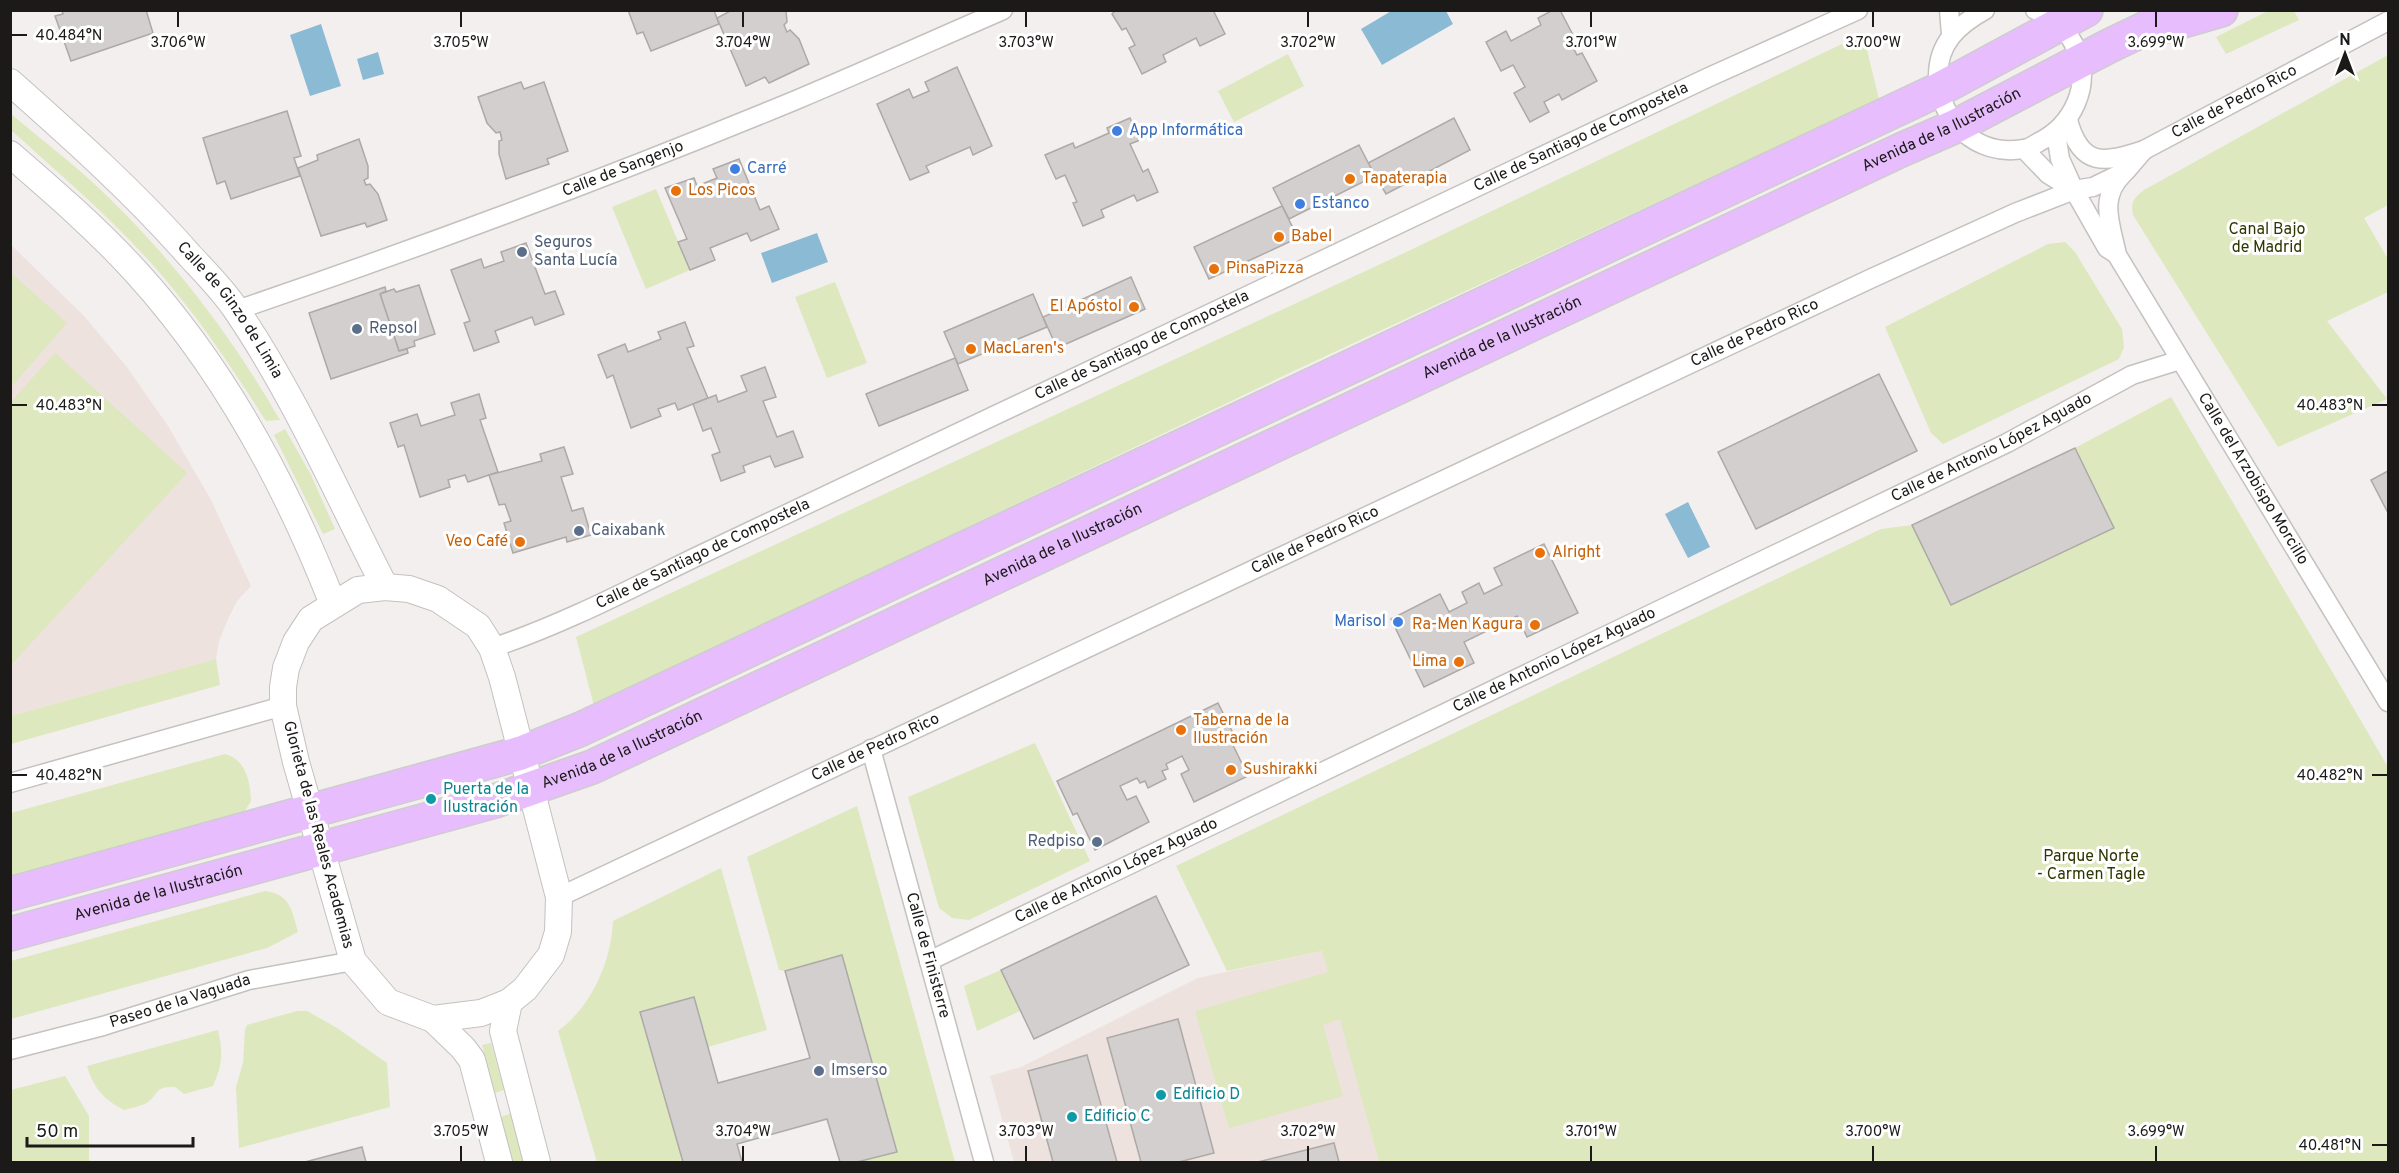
<svg xmlns="http://www.w3.org/2000/svg" width="2399" height="1173" viewBox="0 0 2399 1173" font-family="Overpass,sans-serif">
	<style>
		.built { fill: #ede2dd }
		.green { fill: #dde8be }
		.water { fill: #8bbad4 }
		.building { fill: #d3cfce; stroke: #aca9a7; stroke-width: 1.5 }
		.lines { fill: none; stroke-linecap: round; stroke-linejoin: round }
		.street-casing { stroke: #c4c1bf; stroke-width: 21 }
		.secondary-casing { stroke: #c4c1bf; stroke-width: 28 }
		.highway-casing { stroke: #cdcdcc; stroke-width: 36 }
		.street { stroke: #fff; stroke-width: 18 }
		.secondary { stroke: #fff; stroke-width: 26 }
		.highway { stroke: #e7bdfd; stroke-width: 33 }
		.ticks { fill: none; stroke: #1b1a19; stroke-width: 2 }
		.shop-dot { fill: #3f7fe0; stroke: #fff; stroke-width: 2 }
		.food-dot { fill: #e8710a; stroke: #fff; stroke-width: 2 }
		.service-dot { fill: #5c6f8a; stroke: #fff; stroke-width: 2 }
		.culture-dot { fill: #0f9aa8; stroke: #fff; stroke-width: 2 }
		.labels { text-anchor: middle; dominant-baseline: central; stroke-width: 6; stroke-linejoin: round; paint-order: stroke }
		.street-label { font-size: 16px; fill: #1b1a19; stroke: #fff }
		.shop-label { font-size: 16px; fill: #366cbe; stroke: #fff; text-anchor: start }
		.food-label { font-size: 16px; fill: #c56008; stroke: #fff; text-anchor: start }
		.park-label { font-size: 16px; fill: #2e3701; stroke: #fff }
		.service-label { font-size: 16px; fill: #4e5e75; stroke: #fff; text-anchor: start }
		.culture-label { font-size: 16px; fill: #0d838f; stroke: #fff; text-anchor: start }
		.ticks-label { font-size: 15px; text-anchor: middle; fill: #1b1a19; stroke: #fff; stroke-width: 6; stroke-linejoin: round; paint-order: stroke }
	</style>
	<rect width="100%" height="100%" fill="#f3efee"/>
	<g class="built">
		<polygon points="10,244 84,316 126,366 168,426 211,500 251,586 237,601 228,619 219,641 216,659 11,716"/>
		<polygon points="1323,951 1379,1162 1014,1162 990,1076 1021,1067 1198,978"/>
	</g>
	<g class="green">
		<polygon points="2270,10 2294,11 2299,20 2226,54 2216,37"/>
		<polygon points="1863,34 1879,99 1300,368 594,706 576,637 1400,255"/>
		<polygon points="1288,54 1304,86 1234,122 1218,91"/>
		<path d="M2388,55v150l-24,13 24,41v33l-61,29 60,78 -109,48 -145,-232c-3,-13 2,-18 11,-25z"/>
		<path d="M11,114c32,27 67,53 97,83 68,66 124,140 172,223l-14,1c-29,-45 -58,-90 -92,-131 -48,-60 -107,-109 -163,-160z"/>
		<polygon points="656,189 690,270 646,289 612,207"/>
		<polygon points="2065,242 2075,252 2122,329 2124,347 2119,359 1943,444 1931,433 1885,327 2048,244"/>
		<polygon points="11,273 67,323 11,387 10,274"/>
		<polygon points="835,282 867,363 827,378 795,297"/>
		<polygon points="55,353 187,473 11,665 11,402"/>
		<polygon points="2171,397 2388,767 2388,1162 1379,1162 1340,1019 1323,1025 1343,1096 1229,1128 1195,1011 1328,972 1322,951 1227,971 1176,866 1881,529 1912,525 1951,605 2113,528 2075,448"/>
		<polygon points="285,429 311,475 335,529 323,534 274,435"/>
		<polygon points="216,659 220,685 11,744 11,716"/>
		<polygon points="1035,743 1090,861 969,920 952,918 939,908 908,797"/>
		<path d="M225,754c21,6 25,27 26,47l-6,10 -234,65v-63z"/>
		<polygon points="857,806 955,1162 857,1162 897,1151 842,955 785,971 779,970 747,857"/>
		<path d="M721,868l46,162 -59,17 -67,-35 42,150h-86l-39,-131c34,-25 53,-69 55,-110z"/>
		<path d="M265,891c25,3 27,19 33,41l-31,16 -256,71v-58z"/>
		<polygon points="1001,970 1020,1011 977,1031 964,986"/>
		<polygon points="297,1011 307,1011 337,1028 387,1063 390,1107 239,1148 236,1087 243,1063 245,1030 247,1025"/>
		<path d="M218,1030c5,24 5,33 -5,56l-29,8 -9,-7c-22,0 -15,6 -27,15 -6,4 -17,6 -24,8 -20,-10 -31,-23 -37,-44z"/>
		<polygon points="491,1043 504,1090 495,1093 482,1045"/>
		<polygon points="65,1076 89,1116 89,1162 11,1162 11,1090"/>
		<polygon points="511,1113 524,1162 513,1162 501,1117"/>
	</g>
	<g class="water">
		<polygon points="1393,10 1446,11 1453,24 1382,65 1361,29"/>
		<polygon points="321,24 341,86 310,96 290,35"/>
		<polygon points="378,52 384,74 363,80 357,59"/>
		<polygon points="817,233 828,262 772,283 761,253"/>
		<polygon points="1688,502 1710,547 1688,558 1665,514"/>
	</g>
	<g class="building">
		<polygon points="62,10 146,10 153,33 71,61 55,16 63,14"/>
		<polygon points="628,10 714,10 719,24 651,51 643,32 637,34"/>
		<polygon points="732,10 786,10 787,22 784,25 787,32 790,30 799,39 809,64 769,83 765,77 746,86 717,18"/>
		<polygon points="1116,10 1213,10 1225,34 1200,46 1196,38 1163,55 1166,62 1142,74 1129,48 1135,45 1126,28 1122,30 1112,14"/>
		<polygon points="1553,10 1560,10 1573,35 1568,38 1577,55 1582,53 1597,81 1562,100 1559,94 1544,102 1549,112 1530,122 1514,93 1525,87 1513,65 1501,71 1486,42 1506,31 1511,41 1541,25 1538,18"/>
		<polygon points="957,67 992,146 973,155 970,147 926,166 929,172 910,180 877,104 909,89 913,98 929,91 925,82"/>
		<polygon points="521,82 524,89 544,82 568,151 547,159 549,164 506,179 499,154 499,141 502,140 500,132 496,133 487,123 478,97"/>
		<polygon points="287,111 301,156 294,158 300,176 231,199 225,181 217,184 203,138"/>
		<polygon points="1130,118 1140,140 1130,144 1143,172 1148,169 1158,192 1137,201 1134,195 1101,210 1104,217 1083,226 1073,203 1077,202 1065,175 1056,179 1045,155 1073,143 1075,148 1109,133 1107,128"/>
		<polygon points="1454,118 1470,150 1386,194 1368,163"/>
		<polygon points="359,139 368,166 368,178 364,180 366,185 370,184 378,194 387,220 367,227 365,223 321,236 298,168 318,160 317,155"/>
		<polygon points="1359,145 1375,176 1289,219 1273,188"/>
		<polygon points="739,159 760,210 769,206 779,229 751,241 747,233 710,248 715,260 690,270 678,242 687,239 665,188 694,178 697,186 717,178 713,169"/>
		<polygon points="1282,206 1298,238 1209,279 1194,247"/>
		<polygon points="526,243 545,294 555,291 564,314 535,325 532,317 495,331 499,342 474,351 464,323 470,321 451,270 481,259 484,268 504,261 501,252"/>
		<polygon points="1131,277 1145,309 1057,348 1043,317"/>
		<polygon points="419,285 435,334 414,341 415,346 399,351 380,294 394,289 396,292"/>
		<polygon points="385,287 386,291 380,294 399,351 407,349 408,353 331,379 309,313"/>
		<polygon points="1033,294 1047,327 958,364 944,332"/>
		<polygon points="685,322 694,346 687,348 708,398 678,410 675,403 658,409 661,416 631,428 613,375 607,378 598,355 625,344 628,352 661,339 658,332"/>
		<polygon points="955,358 968,390 879,426 866,394"/>
		<polygon points="765,367 776,397 763,401 777,437 793,431 803,457 775,467 770,456 743,466 745,472 721,481 712,455 720,452 711,428 703,431 693,404 716,395 718,402 747,391 741,376"/>
		<polygon points="1879,374 1917,451 1756,529 1718,452"/>
		<polygon points="479,394 486,418 480,420 498,472 468,482 465,475 448,480 450,487 420,497 404,445 398,447 390,423 417,414 421,426 455,415 451,403"/>
		<polygon points="564,447 573,474 561,477 572,511 583,508 591,535 567,542 566,537 513,553 504,523 511,521 505,504 499,505 489,475 542,461 540,454"/>
		<polygon points="2075,448 2114,528 1951,605 1912,525"/>
		<polygon points="2388,471 2388,513 2371,480"/>
		<polygon points="1544,544 1578,613 1527,637 1517,616 1464,642 1474,663 1424,687 1391,619 1440,594 1449,612 1467,603 1462,592 1479,583 1484,594 1502,585 1494,568"/>
		<polygon points="1218,703 1235,737 1230,739 1248,776 1194,802 1181,774 1189,770 1182,756 1166,764 1168,769 1162,771 1166,779 1148,788 1145,781 1140,783 1137,778 1120,786 1127,800 1136,796 1149,822 1095,850 1077,813 1073,815 1057,781"/>
		<polygon points="1156,896 1189,965 1034,1039 1001,970"/>
		<polygon points="842,955 897,1152 857,1162 840,1162 827,1119 737,1144 742,1162 683,1162 640,1012 694,997 718,1083 810,1058 785,971"/>
		<polygon points="1178,1019 1214,1153 1179,1162 1141,1162 1107,1038"/>
		<polygon points="1087,1055 1117,1162 1053,1162 1028,1071"/>
		<polygon points="1334,1143 1339,1162 1258,1162"/>
		<polygon points="362,1147 366,1162 305,1162"/>
	</g>
	<g class="lines">
		<g class="street-casing">
			<g id="street">
				<polyline points="1949,10 1951,34"/>
				<path d="M1985,10c-27,15 -47,33 -47,66 1,45 39,81 85,73 5,0 11,-4 16,-7 34,-17 52,-56 38,-91 -7,-18 -23,-35 -42,-41"/>
				<path id="s1" d="M2068,120c13,48 36,43 76,30l244,-129"/>
				<polyline points="2056,133 2060,159 2074,190 2107,248 2115,253"/>
				<polyline points="2024,149 2048,174 2074,190"/>
				<path id="s2" d="M2123,174c-25,24 -12,51 -6,81l271,447"/>
				<path id="s3" d="M237,310c188,-64 375,-134 559,-210 69,-29 138,-60 207,-90"/>
				<path id="s4" d="M492,648c72,-24 138,-59 206,-92l1009,-478 151,-68"/>
				<path id="s5" d="M871,749l113,413"/>
				<polyline points="10,783 283,706"/>
				<path id="s6" d="M559,897l1311,-618 145,-66 59,-23 19,-3 33,-16 18,-21"/>
				<path id="s7" d="M929,961l1078,-518 125,-68 48,-15"/>
				<path id="s8" d="M10,1050l93,-24 146,-46 104,-19"/>
			</g>
		</g>
		<g class="secondary-casing">
			<g id="secondary">
				<path id="s9" d="M10,82c63,56 125,111 180,174 16,17 34,35 47,55 59,87 100,183 148,276"/>
				<path d="M10,154c44,38 88,76 127,119 87,96 149,211 196,331"/>
				<polygon points="385,587 409,589 438,599 478,626 492,648 502,677 559,897 558,932 551,955 525,989 509,1002 481,1013 433,1019 388,1002 353,961 296,762 283,706 283,687 286,668 296,642 311,619 358,590"/>
				<polyline points="509,1002 503,1031 537,1162"/>
				<polyline points="433,1019 463,1048 472,1060 499,1162"/>
			</g>
		</g>
		<g class="highway-casing">
			<g id="highway">
				<polyline points="2162,27 2221,10"/>
				<polyline points="10,894 521,753 581,729 1938,90 2086,10"/>
				<path id="s10" d="M10,934l485,-133 97,-34 1309,-617 55,-24 153,-80 75,-36"/>
			</g>
		</g>
		<use href="#street" class="street"/>
		<use href="#secondary" class="secondary"/>
		<use href="#highway" class="highway"/>
	</g>
	<path class="ticks" d="M178,12v15M461,12v15M743,12v15M1026,12v15M1308,12v15M1591,12v15M1873,12v15M2156,12v15M12,35h15M12,405h15M2372,405h15M12,775h15M2372,775h15M2372,1145h15M461,1146v15M743,1146v15M1026,1146v15M1308,1146v15M1591,1146v15M1873,1146v15M2156,1146v15"/>
	<g class="shop-dot">
		<circle cx="1117" cy="131" r="6"/>
		<circle cx="735" cy="169" r="6"/>
		<circle cx="1300" cy="204" r="6"/>
		<circle cx="1398" cy="622" r="6"/>
	</g>
	<g class="food-dot">
		<circle cx="1350" cy="179" r="6"/>
		<circle cx="676" cy="191" r="6"/>
		<circle cx="1279" cy="237" r="6"/>
		<circle cx="1214" cy="269" r="6"/>
		<circle cx="1134" cy="307" r="6"/>
		<circle cx="971" cy="349" r="6"/>
		<circle cx="520" cy="542" r="6"/>
		<circle cx="1540" cy="553" r="6"/>
		<circle cx="1535" cy="625" r="6"/>
		<circle cx="1459" cy="662" r="6"/>
		<circle cx="1181" cy="730" r="6"/>
		<circle cx="1231" cy="770" r="6"/>
	</g>
	<g class="service-dot">
		<circle cx="522" cy="252" r="6"/>
		<circle cx="357" cy="329" r="6"/>
		<circle cx="579" cy="531" r="6"/>
		<circle cx="1097" cy="842" r="6"/>
		<circle cx="819" cy="1071" r="6"/>
	</g>
	<g class="culture-dot">
		<circle cx="431" cy="799" r="6"/>
		<circle cx="1161" cy="1095" r="6"/>
		<circle cx="1072" cy="1117" r="6"/>
	</g>
	<g class="labels">
		<g class="street-label">
			<text stroke="none"><textPath href="#s1" startOffset="201">Calle de Pedro Rico</textPath></text>
			<text stroke="none"><textPath href="#s10" startOffset="2098">Avenida de la Ilustración</textPath></text>
			<text stroke="none"><textPath href="#s4" startOffset="1203">Calle de Santiago de Compostela</textPath></text>
			<text stroke="none"><textPath href="#s3" startOffset="411">Calle de Sangenjo</textPath></text>
			<text stroke="none"><textPath href="#s9" startOffset="318">Calle de Ginzo de Limia</textPath></text>
			<text stroke="none"><textPath href="#s6" startOffset="1322">Calle de Pedro Rico</textPath></text>
			<text stroke="none"><textPath href="#s10" startOffset="1612">Avenida de la Ilustración</textPath></text>
			<text stroke="none"><textPath href="#s4" startOffset="717">Calle de Santiago de Compostela</textPath></text>
			<text stroke="none"><textPath href="#s7" startOffset="1180">Calle de Antonio López Aguado</textPath></text>
			<text stroke="none"><textPath href="#s2" startOffset="348">Calle del Arzobispo Morcillo</textPath></text>
			<text stroke="none"><textPath href="#s6" startOffset="836">Calle de Pedro Rico</textPath></text>
			<text stroke="none"><textPath href="#s10" startOffset="1126">Avenida de la Ilustración</textPath></text>
			<text stroke="none"><textPath href="#s4" startOffset="231">Calle de Santiago de Compostela</textPath></text>
			<text stroke="none"><textPath href="#s7" startOffset="694">Calle de Antonio López Aguado</textPath></text>
			<text stroke="none"><textPath href="#s6" startOffset="350">Calle de Pedro Rico</textPath></text>
			<text stroke="none"><textPath href="#s10" startOffset="640">Avenida de la Ilustración</textPath></text>
			<text transform="translate(318 835) rotate(75)">Glorieta de las Reales Academias</text>
			<text stroke="none"><textPath href="#s7" startOffset="208">Calle de Antonio López Aguado</textPath></text>
			<text stroke="none"><textPath href="#s10" startOffset="154">Avenida de la Ilustración</textPath></text>
			<text stroke="none"><textPath href="#s5" startOffset="214">Calle de Finisterre</textPath></text>
			<text stroke="none"><textPath href="#s8" startOffset="177">Paseo de la Vaguada</textPath></text>
		</g>
		<g class="shop-label">
			<text x="1129" y="131">App Informática</text>
			<text x="747" y="169">Carré</text>
			<text x="1312" y="204">Estanco</text>
			<text x="1386" y="622" text-anchor="end">Marisol</text>
		</g>
		<g class="food-label">
			<text x="1362" y="179">Tapaterapia</text>
			<text x="688" y="191">Los Picos</text>
			<text x="1291" y="237">Babel</text>
			<text x="1226" y="269">PinsaPizza</text>
			<text x="1122" y="307" text-anchor="end">El Apóstol</text>
			<text x="983" y="349">MacLaren's</text>
			<text x="508" y="542" text-anchor="end">Veo Café</text>
			<text x="1552" y="553">Alright</text>
			<text x="1523" y="625" text-anchor="end">Ra-Men Kagura</text>
			<text x="1447" y="662" text-anchor="end">Lima</text>
			<text x="1193" y="721">Taberna de la<tspan x="1193" dy="18">Ilustración</tspan></text>
			<text x="1243" y="770">Sushirakki</text>
		</g>
		<g class="park-label">
			<text x="2267" y="230">Canal Bajo<tspan x="2267" dy="18">de Madrid</tspan></text>
			<text x="2091" y="857">Parque Norte<tspan x="2091" dy="18">- Carmen Tagle</tspan></text>
		</g>
		<g class="service-label">
			<text x="534" y="243">Seguros<tspan x="534" dy="18">Santa Lucía</tspan></text>
			<text x="369" y="329">Repsol</text>
			<text x="591" y="531">Caixabank</text>
			<text x="1085" y="842" text-anchor="end">Redpiso</text>
			<text x="831" y="1071">Imserso</text>
		</g>
		<g class="culture-label">
			<text x="443" y="790">Puerta de la<tspan x="443" dy="18">Ilustración</tspan></text>
			<text x="1173" y="1095">Edificio D</text>
			<text x="1084" y="1117">Edificio C</text>
		</g>
	</g>
	<g class="ticks-label">
		<text x="69" y="40">40.484°N</text>
		<text x="178" y="47">3.706°W</text>
		<text x="461" y="47">3.705°W</text>
		<text x="743" y="47">3.704°W</text>
		<text x="1026" y="47">3.703°W</text>
		<text x="1308" y="47">3.702°W</text>
		<text x="1591" y="47">3.701°W</text>
		<text x="1873" y="47">3.700°W</text>
		<text x="2156" y="47">3.699°W</text>
		<text x="69" y="410">40.483°N</text>
		<text x="2330" y="410">40.483°N</text>
		<text x="69" y="780">40.482°N</text>
		<text x="2330" y="780">40.482°N</text>
		<text x="461" y="1136">3.705°W</text>
		<text x="743" y="1136">3.704°W</text>
		<text x="1026" y="1136">3.703°W</text>
		<text x="1308" y="1136">3.702°W</text>
		<text x="1591" y="1136">3.701°W</text>
		<text x="1873" y="1136">3.700°W</text>
		<text x="2156" y="1136">3.699°W</text>
		<text x="2330" y="1150">40.481°N</text>
	</g>
	<rect width="2399" height="1173" fill="none" stroke="#1b1a19" stroke-width="24"/>
	<g transform="translate(2345 54)" stroke="#ffffff" stroke-width="4.5" paint-order="stroke">
	<path d="M0-4.5L10 22L0 15L-10 22Z" fill="#1b1a19"/>
	<text y="-9" font-size="16" font-weight="bold" text-anchor="middle" fill="#1b1a19">N</text>
	</g>
	<path d="M27 1137v9h166v-9" fill="none" stroke="#1b1a19" stroke-width="3"/>
	<text x="36" y="1137" font-size="18" fill="#1b1a19" stroke="#ffffff" stroke-width="4.5" paint-order="stroke">50 m</text>
</svg>
